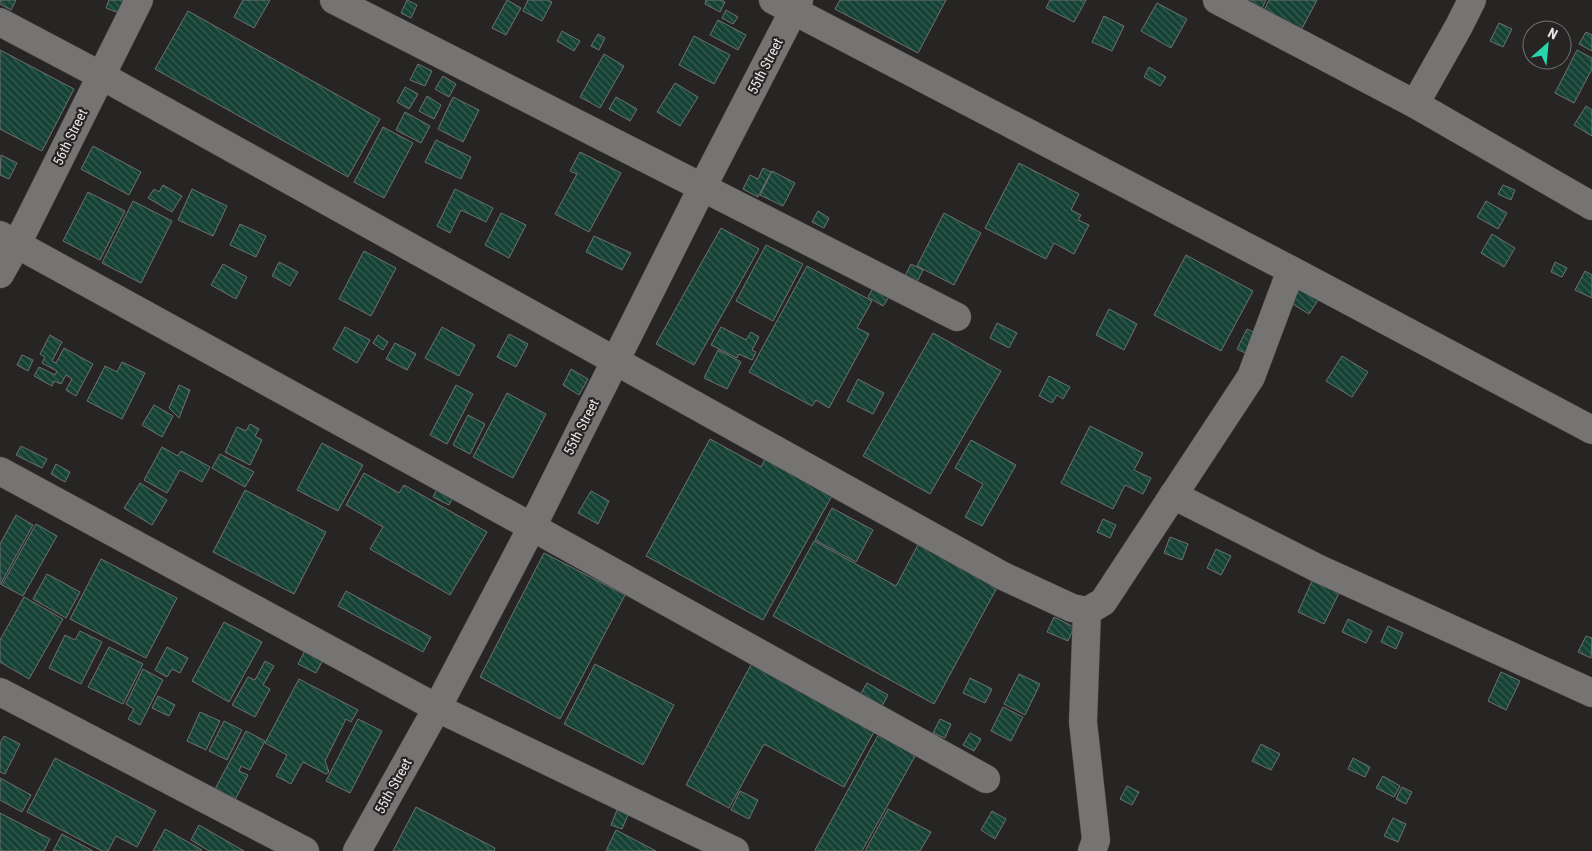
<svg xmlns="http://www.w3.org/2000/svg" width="1592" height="851" viewBox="0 0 1592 851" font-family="'Roboto Condensed',sans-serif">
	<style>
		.building { fill: url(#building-back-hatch); stroke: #6e7170 }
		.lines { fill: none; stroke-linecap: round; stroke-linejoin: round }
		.minor-casing { stroke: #444242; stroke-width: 29 }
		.minor { stroke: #767373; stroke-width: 28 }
		.labels { text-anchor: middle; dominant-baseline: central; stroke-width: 4.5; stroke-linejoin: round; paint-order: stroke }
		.street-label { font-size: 14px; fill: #e8e6e6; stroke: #272524 }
	</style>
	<defs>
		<pattern id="building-back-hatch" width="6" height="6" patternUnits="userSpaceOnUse" patternTransform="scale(1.25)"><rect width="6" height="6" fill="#164236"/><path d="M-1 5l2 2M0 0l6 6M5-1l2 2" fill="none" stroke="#385d53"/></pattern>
	</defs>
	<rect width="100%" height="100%" fill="#272524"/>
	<g class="building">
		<polygon points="0,0 16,0 11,10 0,4"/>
		<polygon points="109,0 125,0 119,13 106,8"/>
		<polygon points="243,0 270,0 254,28 234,17"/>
		<polygon points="407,0 417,5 411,18 401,13"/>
		<polygon points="507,0 521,8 506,35 492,28"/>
		<polygon points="528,0 548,0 552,2 542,21 523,11"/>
		<polygon points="706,0 722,0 725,2 720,12 705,4"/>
		<polygon points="840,0 946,0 918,53 835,9"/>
		<polygon points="1050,0 1086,0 1074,22 1046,8"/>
		<polygon points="1234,0 1266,0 1260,13"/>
		<polygon points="1269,0 1317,0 1298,36 1261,17"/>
		<polygon points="1157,3 1187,19 1171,48 1141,31"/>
		<polygon points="726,10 738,17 733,24 722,18"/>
		<polygon points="188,11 380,119 348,177 155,69"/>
		<polygon points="1104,16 1124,26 1112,51 1092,42"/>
		<polygon points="718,20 746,35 738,50 710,35"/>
		<polygon points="1499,23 1512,29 1503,47 1490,41"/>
		<polygon points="562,31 580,41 574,51 557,41"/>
		<polygon points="1586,32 1592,35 1592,51 1579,44"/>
		<polygon points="598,34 605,38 599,50 591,46"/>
		<polygon points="694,36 730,55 714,84 679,65"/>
		<polygon points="0,50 74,89 42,151 0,129"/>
		<polygon points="1577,50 1592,58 1592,69 1574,103 1555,93"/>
		<polygon points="604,54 624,66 600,108 580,97"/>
		<polygon points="418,64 432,71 425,86 410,80"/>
		<polygon points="1149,67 1166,77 1160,86 1144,77"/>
		<polygon points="443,76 456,84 449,97 435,89"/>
		<polygon points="675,83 698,97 680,126 657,112"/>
		<polygon points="405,87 418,94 409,109 397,102"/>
		<polygon points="427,96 441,105 434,119 419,111"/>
		<polygon points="453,97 479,110 463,142 438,129"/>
		<polygon points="616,97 637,109 630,121 609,109"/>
		<polygon points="1586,106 1592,110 1592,136 1574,125"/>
		<polygon points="405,112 430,126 421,143 396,130"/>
		<polygon points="383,127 413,143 384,198 354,182"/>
		<polygon points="436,140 471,157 461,179 425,162"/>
		<polygon points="93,146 141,172 129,195 81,169"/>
		<polygon points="580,152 621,173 589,232 555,214 577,174 570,171"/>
		<polygon points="1,155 17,163 9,179 0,175"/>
		<polygon points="1019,163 1079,194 1071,210 1081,215 1078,220 1089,225 1074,254 1054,243 1046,259 985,228"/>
		<polygon points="763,168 771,172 758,197 743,189 750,175 758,179"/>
		<polygon points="772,171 795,183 783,206 760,195"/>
		<polygon points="163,185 182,196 172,212 148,198 154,189 159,192"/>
		<polygon points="1503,185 1515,190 1511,200 1498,194"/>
		<polygon points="192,189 227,206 213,236 178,220"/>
		<polygon points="455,189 493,208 486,222 461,210 450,233 437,226"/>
		<polygon points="88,192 125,211 100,260 63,241"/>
		<polygon points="133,201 172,221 141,283 102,263"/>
		<polygon points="1486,201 1507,213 1498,229 1477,217"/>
		<polygon points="818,211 829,218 824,228 812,222"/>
		<polygon points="501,213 526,225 509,258 485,245"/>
		<polygon points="944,213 981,233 954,285 917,266"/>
		<polygon points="240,224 266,236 256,257 230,245"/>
		<polygon points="721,228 759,249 694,365 656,344"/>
		<polygon points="1492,234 1515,248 1504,267 1481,253"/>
		<polygon points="594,236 631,253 622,270 586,252"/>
		<polygon points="766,245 803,264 773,321 736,301"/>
		<polygon points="364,251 396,268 371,316 339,299"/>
		<polygon points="1186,255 1253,291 1221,351 1154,315"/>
		<polygon points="279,262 298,272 290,286 272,276"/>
		<polygon points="1555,262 1567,268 1562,277 1551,272"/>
		<polygon points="223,264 247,277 236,299 211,285"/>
		<polygon points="911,264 923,270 917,282 905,276"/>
		<polygon points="807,266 872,301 857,328 869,334 829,408 816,400 812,406 749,372"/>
		<polygon points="1585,271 1592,275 1592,298 1575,290"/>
		<polygon points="873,288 889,297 883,306 868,297"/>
		<polygon points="1300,289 1318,300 1309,314 1291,303"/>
		<polygon points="1109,309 1137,324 1124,350 1096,335"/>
		<polygon points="997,323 1017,333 1009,348 990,338"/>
		<polygon points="345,327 370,340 357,363 333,349"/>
		<polygon points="442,327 475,345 459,376 425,358"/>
		<polygon points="721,327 746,340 751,332 759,337 752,350 756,352 752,360 739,354 737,358 711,345"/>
		<polygon points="1247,329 1261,336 1251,356 1237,349"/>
		<polygon points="933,333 1001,371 930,494 863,456"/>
		<polygon points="509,334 528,344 516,367 497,357"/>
		<polygon points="50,335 62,342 52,361 56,363 64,348 93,364 76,396 66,390 72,379 66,375 61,384 54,381 52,386 34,376 39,367 55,375 57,371 42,363 45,357 40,354"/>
		<polygon points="378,335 388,342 383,350 373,343"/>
		<polygon points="395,343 416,354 407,370 386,359"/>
		<polygon points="718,350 741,362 727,389 704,378"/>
		<polygon points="22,355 33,360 28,371 17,365"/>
		<polygon points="1342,356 1368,372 1352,397 1326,381"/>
		<polygon points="122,362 145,373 122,419 87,401 105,366 117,372"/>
		<polygon points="571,369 588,379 579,395 563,385"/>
		<polygon points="1049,376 1070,387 1063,399 1057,395 1052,403 1039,396"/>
		<polygon points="858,379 884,393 873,414 847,401"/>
		<polygon points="179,385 190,390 179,418 169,408"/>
		<polygon points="456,385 473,394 447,444 430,435"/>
		<polygon points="507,393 546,414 513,478 473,457"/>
		<polygon points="154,405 173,416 162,437 142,425"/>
		<polygon points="468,415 485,424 470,454 453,445"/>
		<polygon points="250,424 259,429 255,436 262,440 250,465 225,452 237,427 246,431"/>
		<polygon points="1090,426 1143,453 1134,470 1151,478 1143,494 1125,485 1113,509 1061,483"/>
		<polygon points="710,439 761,467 766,457 833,494 763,620 646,556"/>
		<polygon points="971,440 1016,465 982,526 965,517 983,484 955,468"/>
		<polygon points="322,443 363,465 338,511 297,490"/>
		<polygon points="21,446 47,459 42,468 16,455"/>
		<polygon points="162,447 178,456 181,451 210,467 202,482 180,470 167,493 144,480"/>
		<polygon points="220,454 254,472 245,487 212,468"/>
		<polygon points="56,464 70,472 65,482 51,474"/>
		<polygon points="364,473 399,493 404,485 487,532 450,595 370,549 383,527 346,505"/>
		<polygon points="140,483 167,500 152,525 124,508"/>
		<polygon points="440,483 456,492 449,505 433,497"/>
		<polygon points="245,490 326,532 294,594 213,552"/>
		<polygon points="591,491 609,501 598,524 578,513"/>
		<polygon points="832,508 873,530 856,562 815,540"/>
		<polygon points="16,515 33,525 0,585 0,544"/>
		<polygon points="1103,519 1116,525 1110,538 1097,532"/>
		<polygon points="36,524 57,536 23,596 2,585"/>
		<polygon points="1170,537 1188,544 1182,560 1164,553"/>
		<polygon points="814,541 896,586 920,541 999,584 934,704 773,616"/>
		<polygon points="1216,549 1231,556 1221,575 1207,568"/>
		<polygon points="544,553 625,595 560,719 480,677"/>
		<polygon points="101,559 177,598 146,658 70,619"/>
		<polygon points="47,574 80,592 66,618 33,599"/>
		<polygon points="1312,581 1339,593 1324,624 1298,612"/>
		<polygon points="346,591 431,637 423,652 338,606"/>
		<polygon points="24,597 63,619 29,679 0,662 0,640"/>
		<polygon points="1054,617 1074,627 1068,641 1047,632"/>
		<polygon points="1348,619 1372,631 1366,643 1342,632"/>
		<polygon points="224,622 262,642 229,702 192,681"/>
		<polygon points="1388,626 1403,633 1396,649 1381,642"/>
		<polygon points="80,631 102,642 81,684 49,668 65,635 75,640"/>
		<polygon points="1586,636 1592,638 1591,658 1578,652"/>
		<polygon points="109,647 143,664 123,704 88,687"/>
		<polygon points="167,647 188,658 180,673 172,669 167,677 155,670"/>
		<polygon points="307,647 325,656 316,673 298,664"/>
		<polygon points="265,661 274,666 263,685 270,689 255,717 232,705 248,677 255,680"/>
		<polygon points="752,663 875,730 844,787 764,744 729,808 686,785"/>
		<polygon points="595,664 674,705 643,765 564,724"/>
		<polygon points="143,669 163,680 140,725 128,719 134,709 126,704"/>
		<polygon points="1501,672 1520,681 1506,710 1488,701"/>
		<polygon points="1019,674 1040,684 1025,715 1004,704"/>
		<polygon points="970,678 992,689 985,703 963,693"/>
		<polygon points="299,679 358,710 351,722 346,719 325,761 329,772 326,774 303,762 291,784 276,776 287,755 265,743"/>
		<polygon points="867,683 888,695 882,706 860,695"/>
		<polygon points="158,696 175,705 169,716 152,708"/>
		<polygon points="1003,707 1023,717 1011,741 991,731"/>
		<polygon points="200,712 220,721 206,750 187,741"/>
		<polygon points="358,719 382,731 350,793 326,781"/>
		<polygon points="940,719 951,724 945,738 933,733"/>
		<polygon points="224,721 242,730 227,760 209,751"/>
		<polygon points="881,730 918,751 862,851 817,851 815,850"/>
		<polygon points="246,731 265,741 250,770 241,766 239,771 248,775 235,800 215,789"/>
		<polygon points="970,733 981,739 974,751 963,745"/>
		<polygon points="4,736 20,744 5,774 0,772 0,743"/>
		<polygon points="1261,744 1280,754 1271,770 1252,761"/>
		<polygon points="55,758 156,811 137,847 116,836 108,851 102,851 27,812"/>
		<polygon points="1353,758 1370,767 1365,777 1348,769"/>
		<polygon points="1383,776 1400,786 1394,797 1376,788"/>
		<polygon points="0,778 31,795 22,812 0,800"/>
		<polygon points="1127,786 1139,792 1132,805 1120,799"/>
		<polygon points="1402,787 1412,792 1406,804 1396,799"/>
		<polygon points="740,791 758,800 749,819 731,810"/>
		<polygon points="416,807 495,848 494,851 393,851"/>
		<polygon points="888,809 931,832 920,851 865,851"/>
		<polygon points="617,810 628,815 622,829 611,825"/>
		<polygon points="992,811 1006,819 995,839 981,830"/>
		<polygon points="0,813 50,839 44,851 0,851"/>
		<polygon points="1393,818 1406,824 1398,842 1384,836"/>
		<polygon points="199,825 244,851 209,851 191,840"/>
		<polygon points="165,829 202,850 201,851 153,851"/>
		<polygon points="616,830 656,851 606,851"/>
		<polygon points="62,834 93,851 53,851"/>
	</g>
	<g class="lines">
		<g class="minor-casing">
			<g id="minor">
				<polyline points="334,0 957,317"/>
				<polyline points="773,0 1291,270 1592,430"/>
				<polyline points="1217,0 1415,104 1592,206"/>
				<polyline points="0,22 100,75 1003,576 1072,608 1087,611 1103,602 1251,377 1291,270"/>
				<polyline points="1415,104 1459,26 1472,0"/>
				<polyline points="0,235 532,527 986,779"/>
				<polyline points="0,274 17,244 139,0"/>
				<polyline points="0,471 437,708 735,851"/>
				<polyline points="1173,495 1317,568 1592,693"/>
				<polyline points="1087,611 1083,722 1096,840 1092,851"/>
				<polyline points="0,692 305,851"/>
				<polyline points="357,851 437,708 532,527 703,186 799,0"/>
			</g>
		</g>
		<use href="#minor" class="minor"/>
	</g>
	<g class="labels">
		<g class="street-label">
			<text transform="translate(765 66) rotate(-63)">55th Street</text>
			<text transform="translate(70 137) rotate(-64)">56th Street</text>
			<text transform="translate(581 427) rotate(-63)">55th Street</text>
			<text transform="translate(393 786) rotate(-61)">55th Street</text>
		</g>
	</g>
	<g transform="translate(1547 45) rotate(27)"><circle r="24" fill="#272524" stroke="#747272"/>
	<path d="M0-4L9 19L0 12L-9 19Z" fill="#27d5ad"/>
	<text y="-8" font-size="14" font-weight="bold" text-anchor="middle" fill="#e8e6e6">N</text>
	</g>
</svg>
